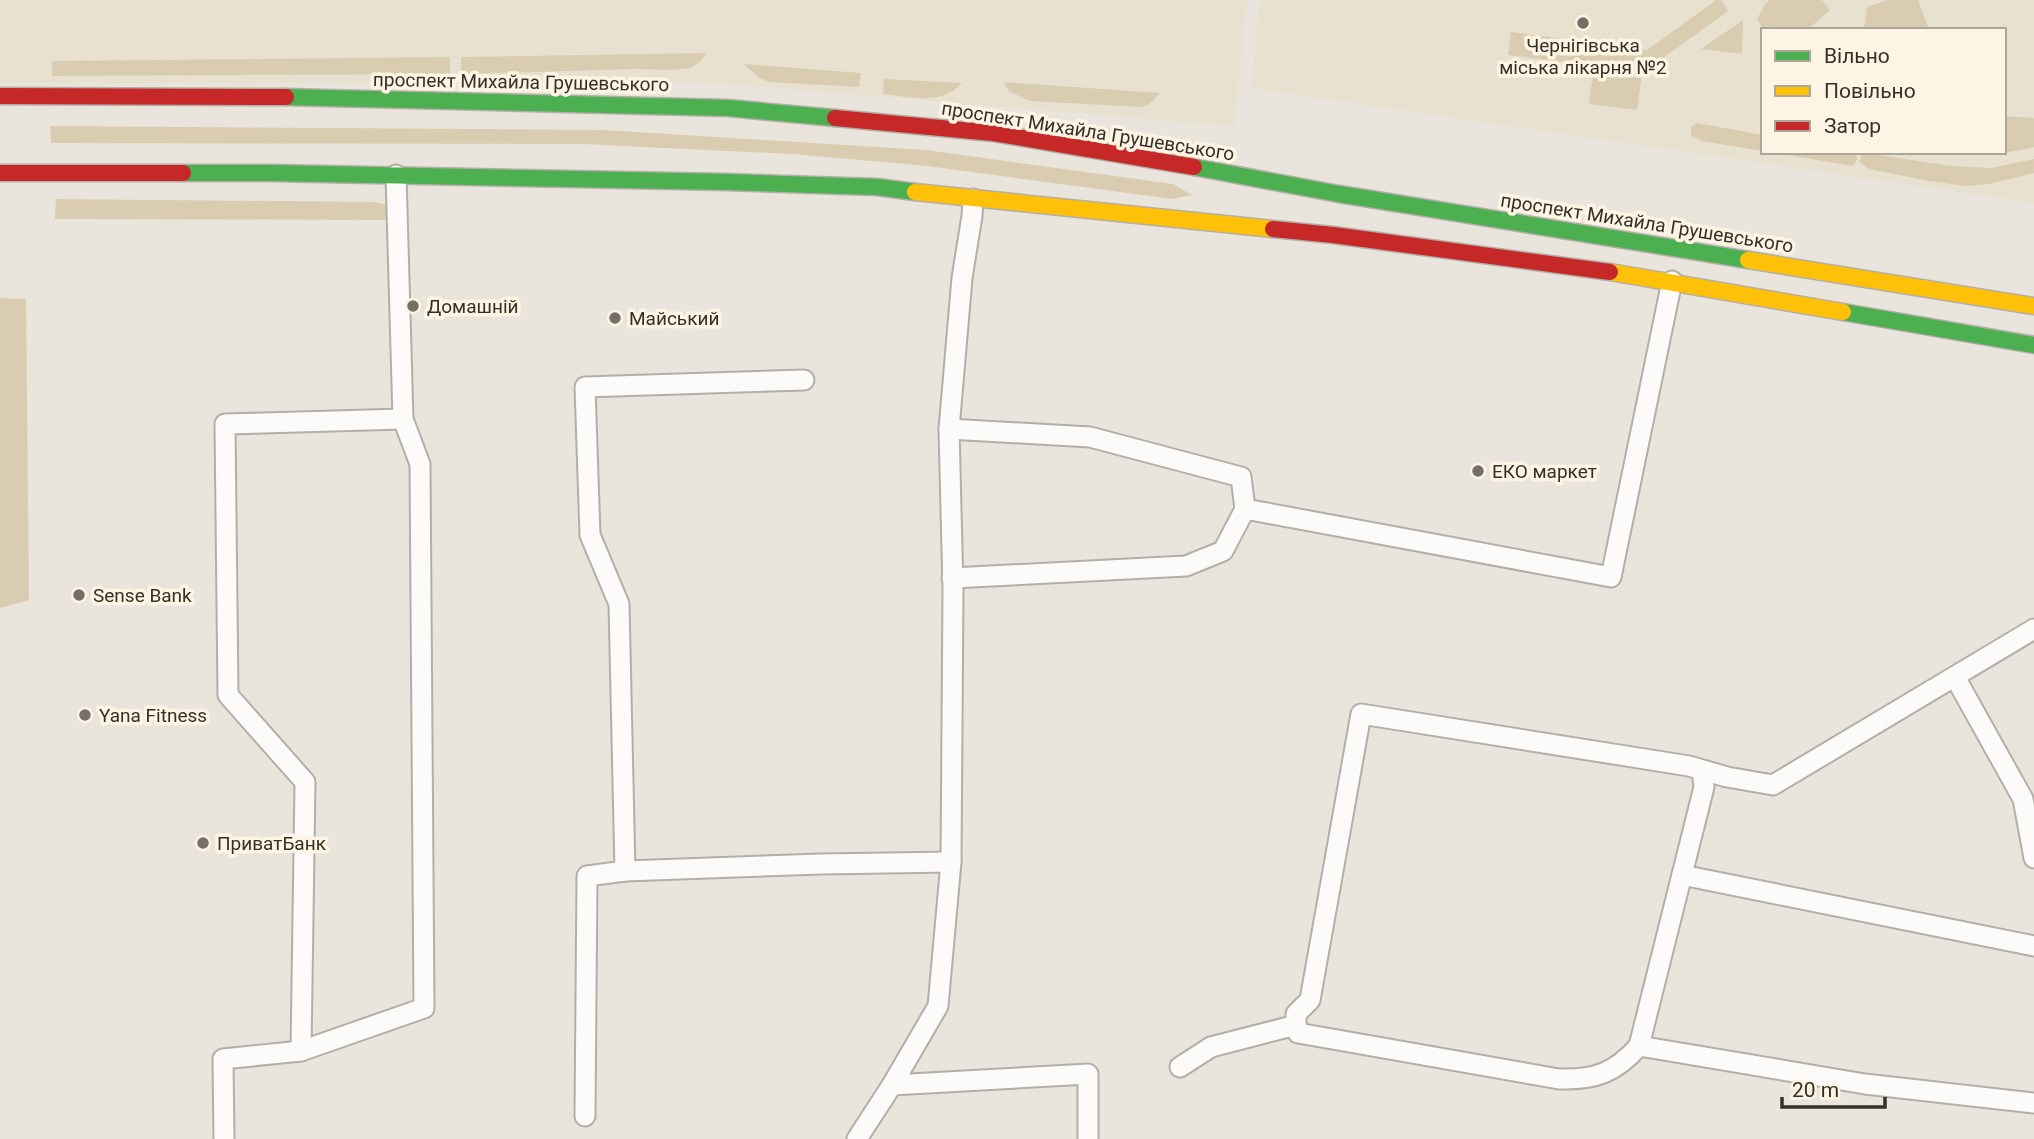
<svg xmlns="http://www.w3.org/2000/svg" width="2034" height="1139" viewBox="0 0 2034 1139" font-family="Roboto,sans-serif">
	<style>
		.built { fill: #e9e1cf; fill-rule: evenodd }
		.green { fill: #daccb0 }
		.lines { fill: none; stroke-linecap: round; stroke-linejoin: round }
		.lane-casing { stroke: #b3afa8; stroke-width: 23 }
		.fast-casing { stroke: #b3afa8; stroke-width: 19 }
		.slow-casing { stroke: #b3afa8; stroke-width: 19 }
		.jam-casing { stroke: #b3afa8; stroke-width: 19 }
		.lane { stroke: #fcfbfa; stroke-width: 19 }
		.fast { stroke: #4caf50; stroke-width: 16 }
		.slow { stroke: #ffc107; stroke-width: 16 }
		.jam { stroke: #c62828; stroke-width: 16 }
		.poi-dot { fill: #747068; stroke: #fdf4e3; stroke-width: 2.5 }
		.labels { text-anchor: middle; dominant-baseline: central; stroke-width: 7; stroke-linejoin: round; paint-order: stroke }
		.poi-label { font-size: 19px; fill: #34312a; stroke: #fdf4e3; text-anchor: start }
		.street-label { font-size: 19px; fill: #34312a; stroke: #fdf4e3 }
	</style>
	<rect width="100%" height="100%" fill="#eae5dc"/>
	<g class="built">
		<polygon points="0,0 1247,0 1234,126 711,83 0,83"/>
		<path d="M1260,0h774v203l-783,-115zM1763,30h241v122h-241z"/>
	</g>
	<g class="green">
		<polygon points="1716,0 1721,0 1728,11 1642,73 1637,110 1589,104 1594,66 1508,55 1511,32 1647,50"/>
		<polygon points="1770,0 1822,0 1830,10 1807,30 1764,30 1757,19 1765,4"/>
		<polygon points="1888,0 1918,0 1929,30 1864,30 1867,7"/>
		<polygon points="1743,20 1742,54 1701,49"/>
		<polygon points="706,53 701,61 691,68 673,70 635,69 461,74 461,57"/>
		<polygon points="450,57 450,74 52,76 52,61"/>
		<polygon points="744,64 861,73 859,87 769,82 759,78"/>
		<path d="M884,79l78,4c-21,23 -51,14 -79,11z"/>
		<polygon points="1003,82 1160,93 1152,102 1143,107 1029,101 1009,91"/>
		<path d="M2004,116l30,2v29c-27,7 -52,8 -80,5h50z"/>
		<polygon points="1697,123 1763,135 1763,151 1702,141 1691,135 1691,127"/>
		<polygon points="50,126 605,130 926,150 1173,184 1192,195 1172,199 927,166 793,154 582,144 51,143"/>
		<polygon points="1769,152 1855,152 1857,159 1853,166"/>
		<polygon points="1866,153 1951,166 1991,168 2034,159 2034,173 1989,184 1966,186 1929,181 1869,169 1859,162 1862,155"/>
		<polygon points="56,199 376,202 387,205 396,220 55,219"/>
		<polygon points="0,298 26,299 29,600 0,608"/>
	</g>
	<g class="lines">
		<g class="lane-casing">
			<g id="lane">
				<polyline points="804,380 585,387 590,535 619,604 625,871 821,864 951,862"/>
				<polyline points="949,429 1090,437 1241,477 1245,509 1223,551 1186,566 952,578"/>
				<polyline points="1245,509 1611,577 1672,281"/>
				<polyline points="1955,677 2023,799 2034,858"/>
				<path d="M1702,770l2,17 -65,259c-24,27 -44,34 -80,33l-261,-46 -2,-8v-11l14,-14 51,-286 328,52 38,11 46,8 261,-156"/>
				<polyline points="1682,875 2034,946"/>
				<polyline points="1639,1046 1865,1084 2034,1103"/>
				<polyline points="301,1051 305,782 228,695 225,424 403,419"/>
				<polyline points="1180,1067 1211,1047 1296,1025"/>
				<polyline points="892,1085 1088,1074 1088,1139"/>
				<polyline points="585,1116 587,876 625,871"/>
				<polyline points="224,1139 223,1059 301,1051 424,1008 420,464 403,419 396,175"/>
				<polyline points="857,1139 892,1085 938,1006 951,862 953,589 949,429 962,278 972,216 973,199"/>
			</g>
		</g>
		<g class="fast-casing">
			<g id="fast">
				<polyline points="286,97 728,108 835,118"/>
				<polyline points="1194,167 1339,194 1748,260"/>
				<polyline points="183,173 272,173 726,182 877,187 915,192"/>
				<polyline points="1843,312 2034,345"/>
			</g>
		</g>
		<g class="slow-casing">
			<g id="slow">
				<polyline points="915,192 1273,229"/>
				<polyline points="1748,260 2034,306"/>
				<polyline points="1610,272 1843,312"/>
			</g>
		</g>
		<g class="jam-casing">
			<g id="jam">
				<polyline points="0,96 286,97"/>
				<polyline points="835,118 993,133 1194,167"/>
				<polyline points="0,173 183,173"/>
				<polyline points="1273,229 1333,235 1610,272"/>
			</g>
		</g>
		<use href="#lane" class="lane"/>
		<use href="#fast" class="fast"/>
		<use href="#slow" class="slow"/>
		<use href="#jam" class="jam"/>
	</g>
	<g class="poi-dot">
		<circle cx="1583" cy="23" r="7"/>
		<circle cx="413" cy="306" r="7"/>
		<circle cx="615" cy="318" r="7"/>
		<circle cx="1478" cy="471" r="7"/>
		<circle cx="79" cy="595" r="7"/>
		<circle cx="85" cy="715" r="7"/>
		<circle cx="203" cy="843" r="7"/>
	</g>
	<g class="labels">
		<g class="poi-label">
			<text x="1583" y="45" text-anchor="middle">Чернігівська<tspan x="1583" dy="22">міська лікарня №2</tspan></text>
			<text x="427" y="306">Домашній</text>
			<text x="629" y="318">Майський</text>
			<text x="1492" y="471">ЕКО маркет</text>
			<text x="93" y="595">Sense Bank</text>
			<text x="99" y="715">Yana Fitness</text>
			<text x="217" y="843">ПриватБанк</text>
		</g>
		<g class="street-label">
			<text transform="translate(521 82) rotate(1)">проспект Михайла Грушевського</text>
			<text transform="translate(1088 131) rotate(9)">проспект Михайла Грушевського</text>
			<text transform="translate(1647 223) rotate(9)">проспект Михайла Грушевського</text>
		</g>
	</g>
	<rect x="1761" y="28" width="245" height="126" fill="#fdf4e3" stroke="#ada699" stroke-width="2"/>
	<rect x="1775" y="51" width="35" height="10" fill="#4caf50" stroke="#ada699" stroke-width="2"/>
	<text x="1824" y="63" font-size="21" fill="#34312a">Вільно</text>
	<rect x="1775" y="86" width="35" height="10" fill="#ffc107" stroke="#ada699" stroke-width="2"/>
	<text x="1824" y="98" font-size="21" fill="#34312a">Повільно</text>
	<rect x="1775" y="121" width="35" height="10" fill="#c62828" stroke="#ada699" stroke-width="2"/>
	<text x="1824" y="133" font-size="21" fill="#34312a">Затор</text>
	<path d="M1782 1097v10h103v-10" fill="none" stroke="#34312a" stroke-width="3.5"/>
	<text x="1792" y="1097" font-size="21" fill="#34312a" stroke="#fdf4e3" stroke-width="5" paint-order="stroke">20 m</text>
</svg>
